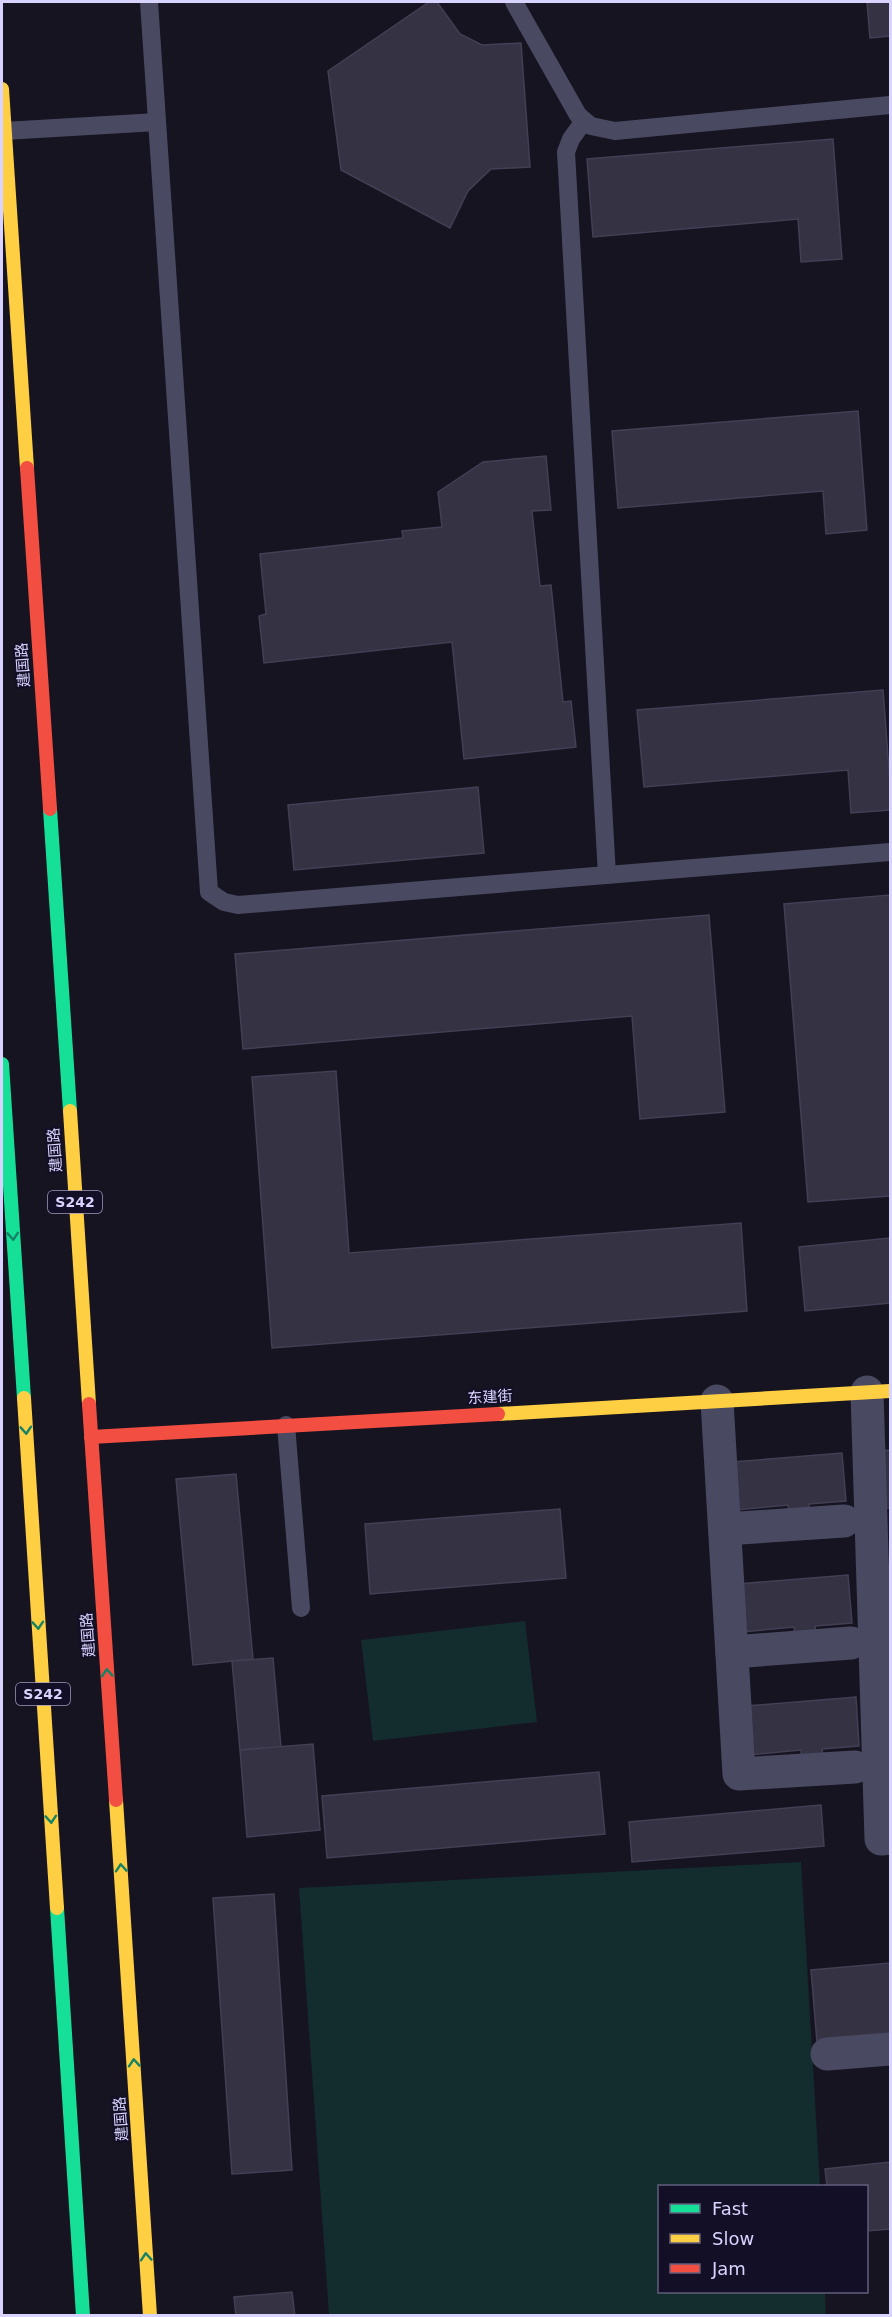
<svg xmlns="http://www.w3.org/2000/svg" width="892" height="2317" viewBox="0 0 892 2317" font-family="'DejaVu Sans','Noto Sans SC',sans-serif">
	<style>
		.green { fill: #132c2d }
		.building { fill: #343243; stroke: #433f54; stroke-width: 1.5 }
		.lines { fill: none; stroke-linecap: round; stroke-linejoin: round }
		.lane { stroke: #4a4962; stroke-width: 18 }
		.street { stroke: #4a4962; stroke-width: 33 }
		.fast { stroke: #16e098; stroke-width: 14 }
		.slow { stroke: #ffcf43; stroke-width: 14 }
		.jam { stroke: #f24e42; stroke-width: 14 }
		.oneway { stroke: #158265 }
		.labels { text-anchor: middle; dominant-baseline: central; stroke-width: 4.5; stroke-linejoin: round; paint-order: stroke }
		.shield { fill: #130f26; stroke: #9e99be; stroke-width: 1.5 }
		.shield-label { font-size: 14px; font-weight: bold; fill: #d9d4ff }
		.street-label { font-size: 15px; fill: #d9d4ff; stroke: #130f26 }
	</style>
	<rect width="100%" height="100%" fill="#161421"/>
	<g class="green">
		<polygon points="525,1621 537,1722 373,1741 361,1640"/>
		<polygon points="801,1862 820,2186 660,2186 660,2292 825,2292 826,2315 329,2315 299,1888"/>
	</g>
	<g class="building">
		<polygon points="429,2 437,2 460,34 482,45 521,43 530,167 491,169 468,191 450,228 341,170 328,71"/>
		<polygon points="867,2 890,2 890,36 870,38"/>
		<polygon points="833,139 842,259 801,262 798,219 593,237 587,159"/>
		<polygon points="858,411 867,530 826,534 823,491 618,508 612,431"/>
		<polygon points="546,456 551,510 532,511 540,586 551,585 563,702 571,701 576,747 464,759 452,642 264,663 259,616 266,614 260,554 403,538 402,531 442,527 438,492 483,462"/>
		<polygon points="883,690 890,783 890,810 851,813 848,770 644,787 637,710"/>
		<polygon points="478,787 484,853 294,870 288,805"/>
		<polygon points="890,895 890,1196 808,1202 784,904"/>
		<polygon points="709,915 725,1112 640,1119 632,1016 243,1049 235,954"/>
		<polygon points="336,1071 349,1253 741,1223 747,1311 272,1348 252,1077"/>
		<polygon points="890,1238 890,1303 805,1311 799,1247"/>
		<polygon points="890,1450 890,1508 885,1508 878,1451"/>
		<polygon points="842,1453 846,1501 809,1504 810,1517 789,1519 788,1505 736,1510 732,1462"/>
		<polygon points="236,1474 253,1659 193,1665 176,1479"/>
		<polygon points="560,1509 566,1578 370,1594 365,1524"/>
		<polygon points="848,1575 852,1623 815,1626 817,1639 795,1641 794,1627 742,1632 738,1584"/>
		<polygon points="273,1658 281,1747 240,1750 232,1661"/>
		<polygon points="856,1697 859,1746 822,1749 824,1762 802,1764 801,1750 749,1755 746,1706"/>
		<polygon points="313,1744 320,1830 247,1837 240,1750"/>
		<polygon points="599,1772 605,1834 327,1858 322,1796"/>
		<polygon points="821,1805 824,1846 632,1862 629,1822"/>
		<polygon points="274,1894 292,2170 232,2174 213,1898"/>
		<polygon points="890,1963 890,2036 817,2042 811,1970"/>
		<polygon points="890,2162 890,2229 866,2231 866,2186 827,2186 825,2169"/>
		<polygon points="292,2292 295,2316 236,2316 234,2297"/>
	</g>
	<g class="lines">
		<g class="lane">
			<polyline points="149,2 209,892 224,902 238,905 890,852"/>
			<polyline points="514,2 578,115 591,126 615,131 890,105"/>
			<polyline points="584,121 571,139 566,152 607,875"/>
			<polyline points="4,131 157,122"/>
			<polyline points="286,1425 301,1608"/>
		</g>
		<g class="street">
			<polyline points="867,1392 881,1839 890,1838"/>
			<polyline points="717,1401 739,1774 855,1767"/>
			<polyline points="725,1529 844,1521"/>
			<polyline points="732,1652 851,1643"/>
			<polyline points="827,2054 890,2049"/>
		</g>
		<g class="fast">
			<polyline points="50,809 70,1111"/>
			<polyline points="2,1064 24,1398"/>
			<polyline points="57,1908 83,2316"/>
		</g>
		<g class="slow">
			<polyline points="2,89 27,468"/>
			<polyline points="70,1111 89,1404"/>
			<polyline points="24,1398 57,1908"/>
			<polyline points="498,1414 890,1391"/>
			<polyline points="116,1800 150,2316"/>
		</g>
		<g class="jam">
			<polyline points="27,468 50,809"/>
			<polyline points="89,1404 116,1800"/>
			<polyline points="91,1437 498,1414"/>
		</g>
	</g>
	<defs><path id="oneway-chevron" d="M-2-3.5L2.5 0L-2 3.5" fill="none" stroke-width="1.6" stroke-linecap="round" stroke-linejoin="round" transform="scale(1.5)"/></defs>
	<g class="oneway">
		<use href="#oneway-chevron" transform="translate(13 1236) rotate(86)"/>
		<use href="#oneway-chevron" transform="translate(26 1430) rotate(86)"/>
		<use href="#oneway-chevron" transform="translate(38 1625) rotate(86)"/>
		<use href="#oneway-chevron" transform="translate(107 1673) rotate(-94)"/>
		<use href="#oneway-chevron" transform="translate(51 1819) rotate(86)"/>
		<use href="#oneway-chevron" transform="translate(121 1868) rotate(-94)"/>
		<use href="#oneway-chevron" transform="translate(134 2063) rotate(-94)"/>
		<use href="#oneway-chevron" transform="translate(146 2257) rotate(-94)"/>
	</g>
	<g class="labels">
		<g class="shield">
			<rect x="48" y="1191" width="54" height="22" rx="4.5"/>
			<rect x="16" y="1683" width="54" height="22" rx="4.5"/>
		</g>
		<g class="shield-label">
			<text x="75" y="1202">S242</text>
			<text x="43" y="1694">S242</text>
		</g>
		<g class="street-label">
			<text transform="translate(23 665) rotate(-94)">建国路</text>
			<text transform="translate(55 1150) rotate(-94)">建国路</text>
			<text transform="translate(490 1397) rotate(-3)">东建街</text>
			<text transform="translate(88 1635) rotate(-94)">建国路</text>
			<text transform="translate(121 2119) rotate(-94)">建国路</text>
		</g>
	</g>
	<rect width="892" height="2317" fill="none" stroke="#d9d4ff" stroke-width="6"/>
	<rect x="658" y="2185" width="210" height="108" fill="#130f26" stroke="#625e7d" stroke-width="1.5"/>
	<rect x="670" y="2204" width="30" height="9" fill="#16e098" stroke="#625e7d" stroke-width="1.5"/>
	<text x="712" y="2215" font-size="18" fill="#d9d4ff">Fast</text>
	<rect x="670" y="2234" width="30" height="9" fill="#ffcf43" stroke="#625e7d" stroke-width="1.5"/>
	<text x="712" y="2245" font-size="18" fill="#d9d4ff">Slow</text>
	<rect x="670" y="2264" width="30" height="9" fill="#f24e42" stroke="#625e7d" stroke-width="1.5"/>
	<text x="712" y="2275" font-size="18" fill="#d9d4ff">Jam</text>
</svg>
